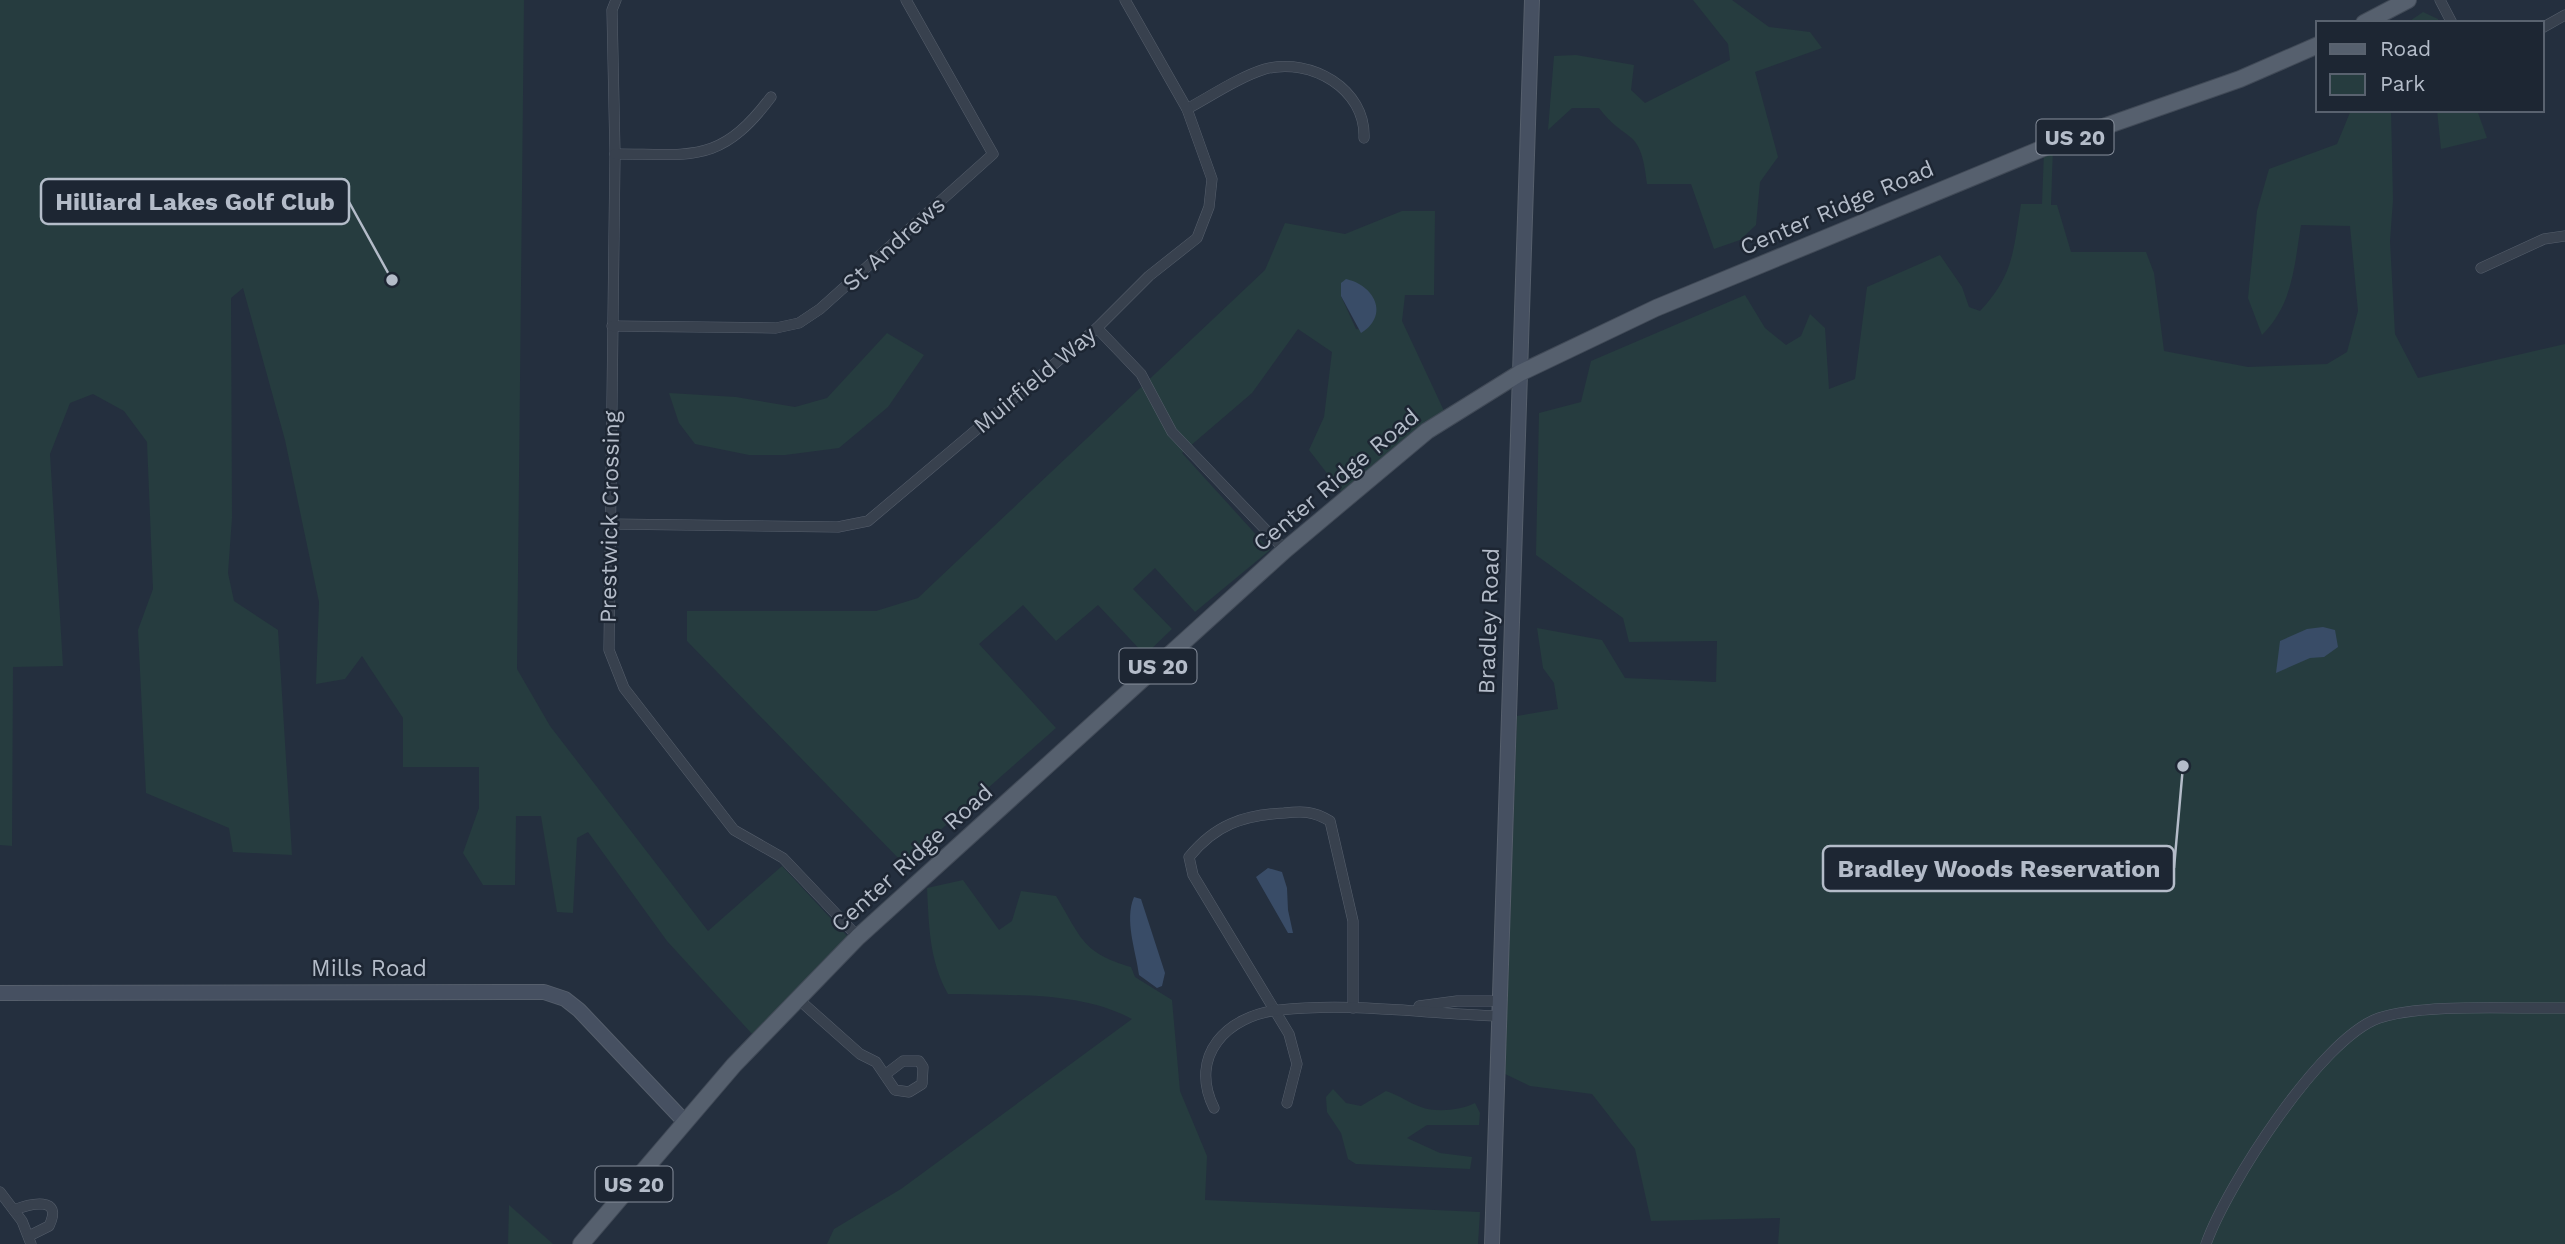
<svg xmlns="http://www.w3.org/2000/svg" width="2565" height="1244" viewBox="0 0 2565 1244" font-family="'Work Sans',sans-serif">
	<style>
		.green { fill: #263c3f; fill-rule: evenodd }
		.water { fill: #394c67 }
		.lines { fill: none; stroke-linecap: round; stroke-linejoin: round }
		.street-casing { stroke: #565f6c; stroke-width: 11 }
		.secondary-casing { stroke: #565f6c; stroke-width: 16 }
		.primary-casing { stroke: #414a57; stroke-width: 18 }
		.street { stroke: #38414e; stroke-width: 10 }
		.secondary { stroke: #465061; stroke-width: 14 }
		.primary { stroke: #56606e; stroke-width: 16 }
		.labels { text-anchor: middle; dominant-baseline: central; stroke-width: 5; stroke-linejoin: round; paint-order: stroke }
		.shield { fill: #1d2633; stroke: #878f9c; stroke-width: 2 }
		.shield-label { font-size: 21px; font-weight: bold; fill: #b4bcc9 }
		.street-label { font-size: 23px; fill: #b4bcc9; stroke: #1d2633 }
		.leader { fill: none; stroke: #b4bcc9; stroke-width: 2.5 }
		.callout-dot { fill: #b4bcc9; stroke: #1d2633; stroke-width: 2.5 }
		.callout { fill: #1d2633; stroke: #b4bcc9; stroke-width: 2.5 }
		.callout-label { font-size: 24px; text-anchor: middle; font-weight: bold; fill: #b4bcc9 }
	</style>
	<rect width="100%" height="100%" fill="#242f3e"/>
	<g class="green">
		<polygon points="0,0 524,0 517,669 550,726 708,931 782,866 849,938 753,1035 667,941 588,832 577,838 573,913 557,912 541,816 516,816 515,885 483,885 463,853 479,808 479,767 403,767 403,718 362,656 345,679 316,684 319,602 285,440 243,288 231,298 232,518 228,573 234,601 278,630 292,855 233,852 229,828 146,793 138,630 153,589 147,442 124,411 93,394 70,403 50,454 63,666 13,667 12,846 0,845"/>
		<path d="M1693,0h39l37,27 41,5 12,16 -67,24 23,85 -18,25 -4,43 -16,15 -26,9 -23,-65h-44c-6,-59 -20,-39 -48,-76h-27l-24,22 6,-74 22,-1 58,10 -3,25 14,13 85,-43 -2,-16z"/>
		<polygon points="2423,12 2438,19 2438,23 2407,23"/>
		<path d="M2351,110h40l2,90 -3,41 5,93 23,44 147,-34v900h-787l2,-26 -129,3 -16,-72 -43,-55 -62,-8 -25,-12 12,-358 41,-7 -4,-26 -11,-15 -6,-40 65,12 23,38 91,4 1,-41 -88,1 -6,-24 -87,-63 3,-142 42,-11 10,-41 154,-66 20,33 21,17 15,-9 9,-22 15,14 4,61 26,-10 12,-92 73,-32 22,32 7,20 11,4c34,-36 33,-60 41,-107h21l2,-53 9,-4 -2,58h6l14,47h75l8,21 10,78 84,16 79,-3 20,-12 11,-41 -8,-85 -49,-1c-7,42 -8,79 -39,110l-14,-37 9,-87 12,-42 68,-25z"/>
		<polygon points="2437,110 2477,110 2487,138 2441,149"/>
		<path d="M1402,211h33l-1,84h-29l-3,26 43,92 -102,81 -34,-44 15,-33 8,-65 -34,-23 -46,64 -70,60 88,97 -75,62 -40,-44 -22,21 39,40 -27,26 -47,-50 -42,36 -33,-36 -44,39 77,84 -153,135 -216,-222v-30h189l42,-13 347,-328 20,-47 60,11zM1341,296l32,21 -8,13 -9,-1z"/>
		<polygon points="887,333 924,355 888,407 839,448 785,455 749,455 695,444 679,423 669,393 736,397 795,407 827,398"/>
		<path d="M963,880l36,50 13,-9 9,-30 35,5c25,41 26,57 75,71l4,10 37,23 8,91 27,65 -2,44 275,12 -2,32h-651l7,-15 67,-40 231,-170c-54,-29 -125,-23 -184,-25 -19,-34 -19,-69 -21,-106z"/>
		<path d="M1333,1089l13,14 15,3 25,-15c13,4 23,12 35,16 15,6 41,3 54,-4l5,10 -1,12h-52l-20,13 33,15 32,4 -2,12 -114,-5 -8,-5 -7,-26 -14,-21 -1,-15z"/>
		<polygon points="509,1205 553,1244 508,1244"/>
	</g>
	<g class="water">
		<path d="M1346,279c28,6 44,36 15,54l-20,-37v-13z"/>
		<polygon points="2323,627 2335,630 2338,647 2324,657 2310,658 2276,673 2280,641 2307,629"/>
		<polygon points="1268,868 1282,872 1287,888 1288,910 1293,933 1288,933 1256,877"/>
		<path d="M1134,897l7,2 24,74 -3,13 -5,2 -18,-13c-3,-24 -15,-55 -5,-78z"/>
	</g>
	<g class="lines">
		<g class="street-casing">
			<g id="street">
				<polyline points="616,0 612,10 615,154 609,650 624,688 734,830 783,858 858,937"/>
				<polyline points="2440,0 2452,23"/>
				<polyline points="2542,28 2565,15"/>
				<path d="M1187,109c24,-13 52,-32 78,-40 46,-12 101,20 99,69"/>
				<path d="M615,154c77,0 105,11 156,-57"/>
				<polyline points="2481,268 2544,239 2565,236"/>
				<polyline points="612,326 776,328 799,323 820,309 993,154 906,0"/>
				<polyline points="1097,328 1141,374 1172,432 1285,550"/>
				<polyline points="610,524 838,527 868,521 1097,328 1149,276 1197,238 1209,207 1212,179 1187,109 1125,0"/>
				<polyline points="797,998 860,1054 876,1062 895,1090 909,1092 922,1084 923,1067 919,1061 903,1061 886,1074"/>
				<polyline points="1419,1006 1457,1001 1499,1001"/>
				<path d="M1287,1103l10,-39 -8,-30 -96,-159 -4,-18c26,-32 54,-42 95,-44 19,-2 29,-2 46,8l23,100v87"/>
				<path d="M1214,1108c-26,-52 13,-93 66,-98 73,-8 145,4 218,6"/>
				<polyline points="0,1192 22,1221 31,1244"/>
				<path d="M14,1210c15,-6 50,-15 35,16l-20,10"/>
				<path d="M2206,1244c20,-57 115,-206 173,-226 46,-15 134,-9 186,-10"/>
			</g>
		</g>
		<g class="secondary-casing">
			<g id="secondary">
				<polyline points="0,993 544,992 565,999 579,1010 685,1122"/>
				<polyline points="1492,1244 1532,0"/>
			</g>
		</g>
		<g class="primary-casing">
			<g id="primary">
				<polyline points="2364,23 2408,0"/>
				<polyline points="581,1244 734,1065 858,937 1285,550 1427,431 1520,373 1656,308 2046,147 2240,79 2318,45"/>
			</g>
		</g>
		<use href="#street" class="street"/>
		<use href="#secondary" class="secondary"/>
		<use href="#primary" class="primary"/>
	</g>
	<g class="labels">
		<g class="shield">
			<rect x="2036.5" y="119.5" width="77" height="35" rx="5"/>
			<rect x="1119.5" y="648.5" width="77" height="35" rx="5"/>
			<rect x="595.5" y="1166.5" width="77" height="35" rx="5"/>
		</g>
		<g class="shield-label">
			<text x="2075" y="137">US 20</text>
			<text x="1158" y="666">US 20</text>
			<text x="634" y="1184">US 20</text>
		</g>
		<g class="street-label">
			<text transform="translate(1837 208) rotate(-23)">Center Ridge Road</text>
			<text transform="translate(894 244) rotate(-42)">St Andrews</text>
			<text transform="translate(1035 380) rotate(-40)">Muirfield Way</text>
			<text transform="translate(1336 480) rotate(-40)">Center Ridge Road</text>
			<text transform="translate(610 517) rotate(-89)">Prestwick Crossing</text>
			<text transform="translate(1489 621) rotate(-88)">Bradley Road</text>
			<text transform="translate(912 858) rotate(-42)">Center Ridge Road</text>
			<text x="369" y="968">Mills Road</text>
		</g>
	</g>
	<path class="leader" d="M392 280L349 202M2183 766L2174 868"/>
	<g class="callout-dot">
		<circle cx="392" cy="280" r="7"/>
		<circle cx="2183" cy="766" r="7"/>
	</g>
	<g class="callout">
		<rect x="41" y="179" width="308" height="45" rx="7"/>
		<rect x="1823" y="846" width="351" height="45" rx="7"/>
	</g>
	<g class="callout-label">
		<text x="195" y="210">Hilliard Lakes Golf Club</text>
		<text x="1999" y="877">Bradley Woods Reservation</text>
	</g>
	<rect x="2316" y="21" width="228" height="91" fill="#1d2633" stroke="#59626f" stroke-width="2"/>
	<rect x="2330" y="44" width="35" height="10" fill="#56606e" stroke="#59626f" stroke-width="2"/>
	<text x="2380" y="56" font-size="21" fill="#b4bcc9">Road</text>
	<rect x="2330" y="74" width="35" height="21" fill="#263c3f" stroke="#59626f" stroke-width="2"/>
	<text x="2380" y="91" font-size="21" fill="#b4bcc9">Park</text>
</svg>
